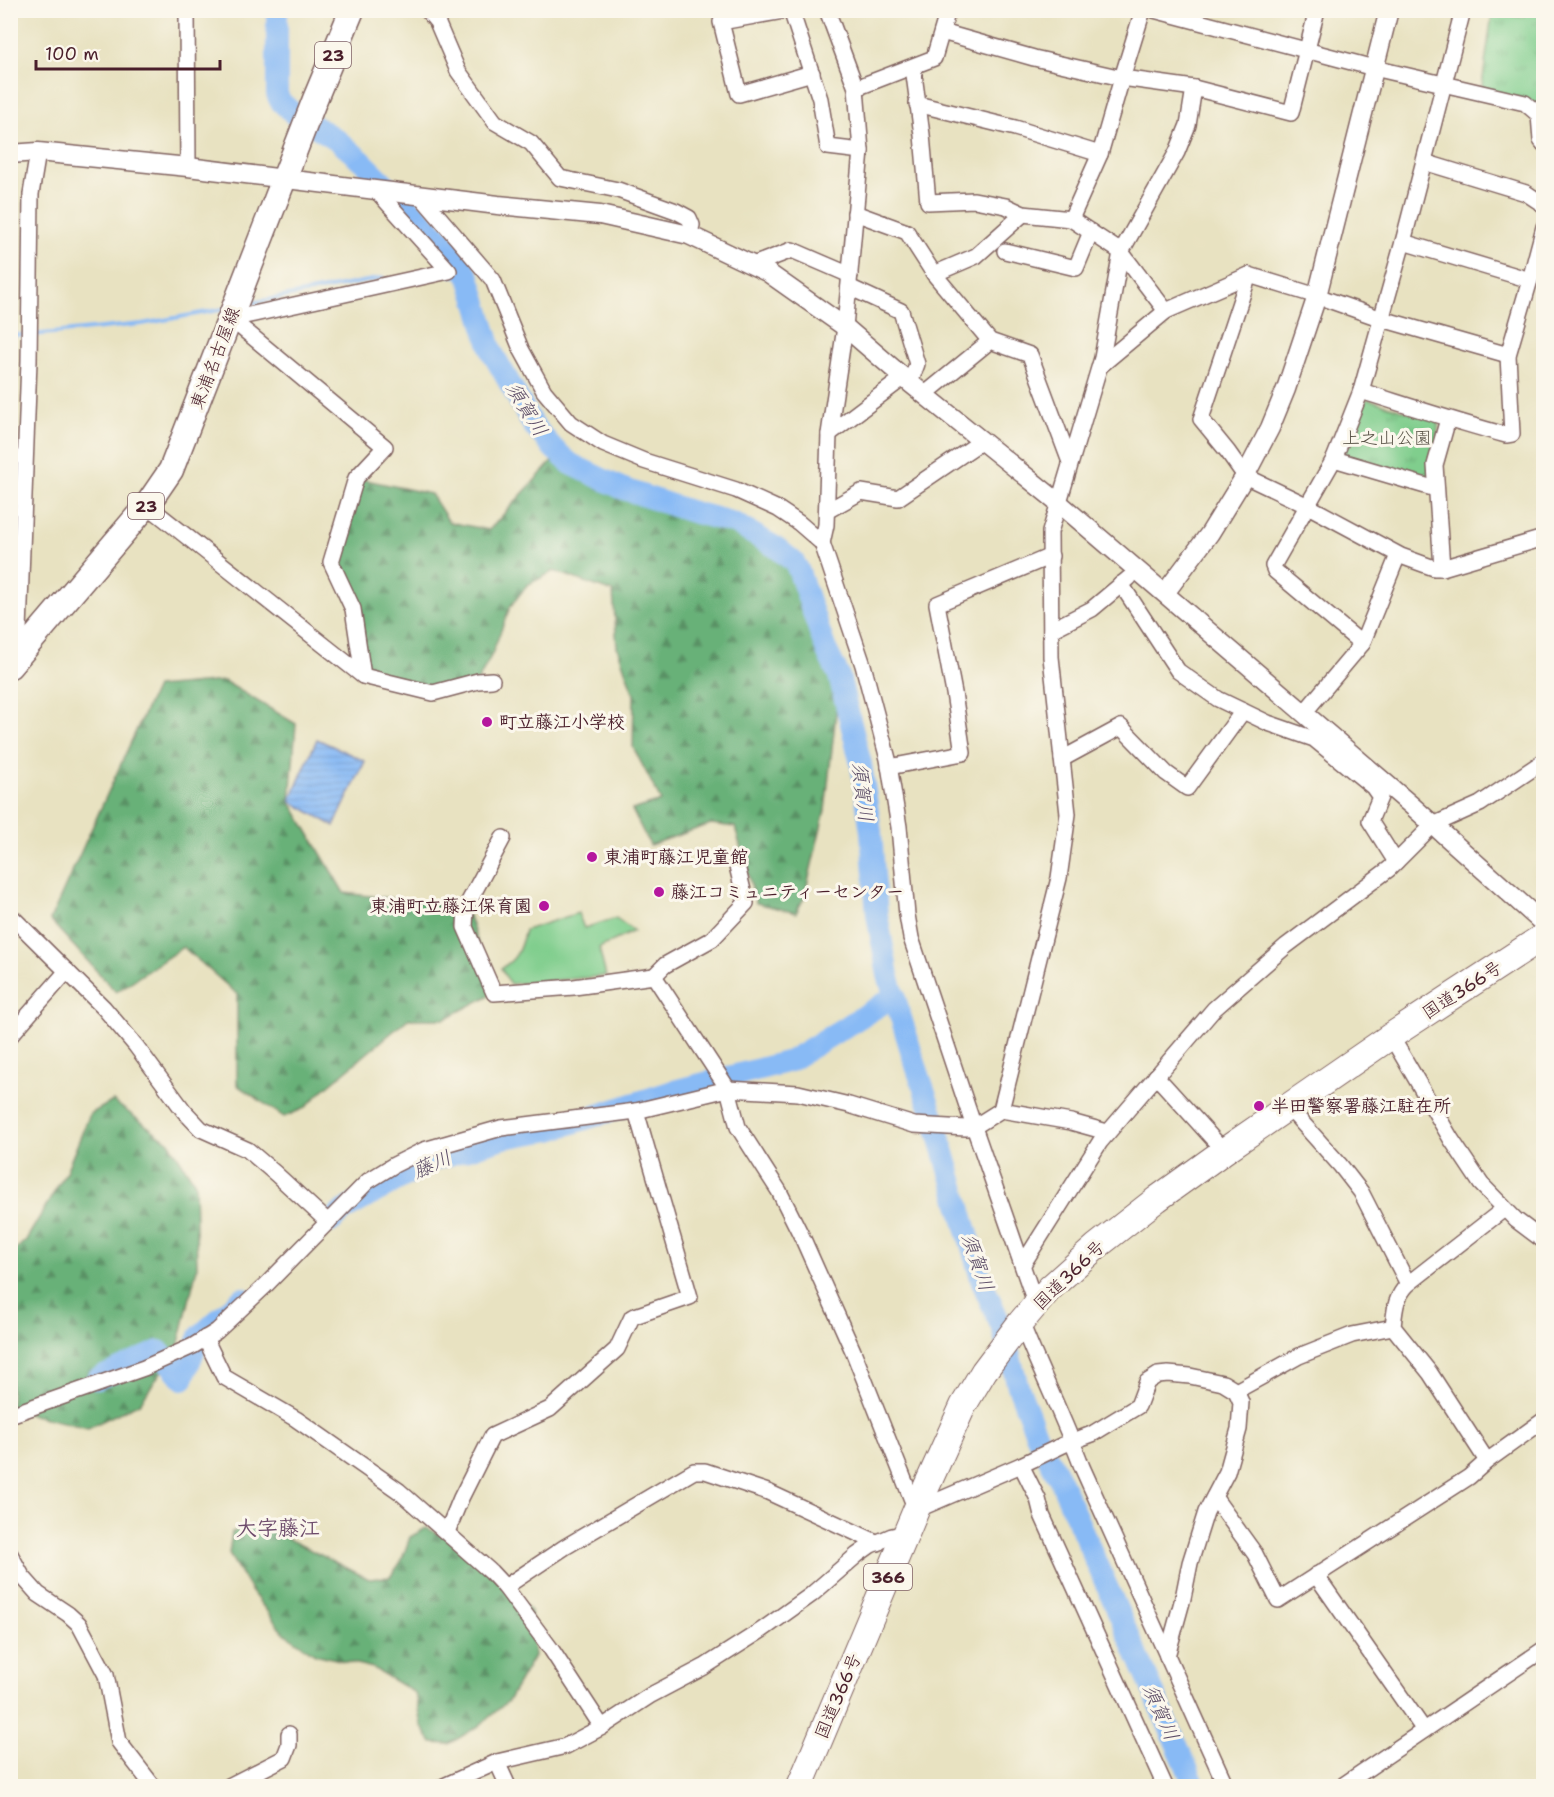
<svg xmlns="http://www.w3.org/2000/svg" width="1554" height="1797" viewBox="0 0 1554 1797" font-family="'Shantell Sans','Klee One',sans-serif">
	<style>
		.grass { fill: url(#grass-tufts); stroke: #65765c; stroke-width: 1.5 }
		.forest { fill: url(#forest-firs); stroke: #596852; stroke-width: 1.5 }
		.garden { fill: #80ce8d; stroke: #65765c; stroke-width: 1.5 }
		.water { fill: url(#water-rules); stroke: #696c90; stroke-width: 1.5 }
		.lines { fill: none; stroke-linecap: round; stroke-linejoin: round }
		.stream { stroke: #88baf5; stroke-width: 4 }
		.river { stroke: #88baf5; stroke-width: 22 }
		.minor-casing { stroke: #816360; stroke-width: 18 }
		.tertiary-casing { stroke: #816360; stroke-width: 21 }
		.primary-casing { stroke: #816360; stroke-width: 27 }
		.trunk-casing { stroke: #816360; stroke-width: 28 }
		.minor { stroke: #fff; stroke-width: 15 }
		.tertiary { stroke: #fff; stroke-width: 18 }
		.primary { stroke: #fff; stroke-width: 24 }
		.trunk { stroke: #fff; stroke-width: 26 }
		.poi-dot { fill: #b5179e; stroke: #fbf7ec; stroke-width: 2 }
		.labels { text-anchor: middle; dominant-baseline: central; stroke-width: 6; stroke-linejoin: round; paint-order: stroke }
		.shield { fill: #fbf7ec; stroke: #7f6065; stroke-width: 1.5 }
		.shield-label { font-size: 16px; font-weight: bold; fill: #4a1f2b }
		.street-label { font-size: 18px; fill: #4a1f2b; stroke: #fbf7ec }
		.park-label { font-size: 18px; fill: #5a5448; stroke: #fbf7ec }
		.poi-label { font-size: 18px; font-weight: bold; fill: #4a1f2b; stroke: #fbf7ec; text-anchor: start }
		.water-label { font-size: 20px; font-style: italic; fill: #5d4e68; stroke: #fbf7ec }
		.quarter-label { font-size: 21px; font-weight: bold; fill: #6e4c6c; stroke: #fbf7ec }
	</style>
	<defs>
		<pattern id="grass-tufts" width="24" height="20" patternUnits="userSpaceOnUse" patternTransform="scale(1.5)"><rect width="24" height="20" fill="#80ce8d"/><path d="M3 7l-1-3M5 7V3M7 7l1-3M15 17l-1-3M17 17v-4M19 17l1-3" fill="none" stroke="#70b07a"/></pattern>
		<pattern id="forest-firs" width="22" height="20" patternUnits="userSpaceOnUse" patternTransform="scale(1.5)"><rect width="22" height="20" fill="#68b178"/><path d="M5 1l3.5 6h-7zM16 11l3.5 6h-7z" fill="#588f63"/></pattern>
		<pattern id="water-rules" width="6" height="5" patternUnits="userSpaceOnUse" patternTransform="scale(1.5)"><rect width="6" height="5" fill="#88baf5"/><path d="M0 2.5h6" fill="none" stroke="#779fd2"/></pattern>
	</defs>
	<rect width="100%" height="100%" fill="#fbf7ec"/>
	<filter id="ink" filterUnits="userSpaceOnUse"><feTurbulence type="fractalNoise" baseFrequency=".0167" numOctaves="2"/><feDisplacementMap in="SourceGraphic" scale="12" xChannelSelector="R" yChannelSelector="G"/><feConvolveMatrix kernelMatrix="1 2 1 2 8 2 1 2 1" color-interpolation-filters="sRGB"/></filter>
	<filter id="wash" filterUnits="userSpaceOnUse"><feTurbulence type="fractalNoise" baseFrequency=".008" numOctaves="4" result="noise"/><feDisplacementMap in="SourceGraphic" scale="24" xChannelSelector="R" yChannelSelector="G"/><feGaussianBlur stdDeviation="1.35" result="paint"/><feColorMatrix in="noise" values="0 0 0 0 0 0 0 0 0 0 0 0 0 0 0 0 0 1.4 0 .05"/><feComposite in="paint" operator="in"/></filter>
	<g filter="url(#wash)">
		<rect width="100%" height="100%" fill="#e8e2c1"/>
		<g class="grass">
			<polygon points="1526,11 1543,11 1543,144 1539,115 1481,93 1492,14 1524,17"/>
			<polygon points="1368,399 1439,422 1431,480 1345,458 1343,453 1364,402"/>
		</g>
		<g class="forest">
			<polygon points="559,454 603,480 652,499 731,522 799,570 840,678 825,810 804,898 796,913 756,903 735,827 711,824 650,845 632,810 661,801 633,747 634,695 617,647 613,592 554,571 527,585 510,607 492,654 478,681 433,693 363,676 353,610 331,563 356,478 431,494 449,522 489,530"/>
			<polygon points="224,681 296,724 290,801 344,893 466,907 494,993 445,1019 408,1019 322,1091 305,1108 284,1117 237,1085 237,994 183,947 116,992 50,920 156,687"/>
			<polygon points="113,1101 169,1142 195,1183 197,1268 178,1347 140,1403 88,1428 11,1410 11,1254 26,1240 65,1174 90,1114"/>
			<polygon points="251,1526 264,1527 369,1579 390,1577 401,1562 410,1537 426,1528 465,1545 531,1611 534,1656 508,1701 479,1726 449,1744 432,1743 421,1725 415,1693 373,1668 315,1654 283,1632 252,1592 229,1554 232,1532"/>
		</g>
		<path class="garden" d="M578,913l6,15 32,-10 18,13 -35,17 7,28 -96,8 -9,-16c17,-9 19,-20 24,-38z"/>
		<polygon class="water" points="317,739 365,761 334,826 290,801"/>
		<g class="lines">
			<g class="stream">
				<polyline points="450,275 469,277"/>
				<polyline points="246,304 383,278"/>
				<polyline points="10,335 25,335"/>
				<polyline points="32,335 142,324 224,309"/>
			</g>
			<g class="river">
				<polyline points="277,10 277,94 280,101 294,114 336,139 362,161 441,239 459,260 469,277 492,352 533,425 554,449 571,464 621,488 689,511 734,523 777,548 794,562 798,569 825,647 839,676 861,764 871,832 877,915 888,975 912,1054 935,1122 982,1282 1002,1328 1018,1386 1038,1439 1060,1480 1195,1786"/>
				<polyline points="331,1222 343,1211 433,1160 504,1138 551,1130 670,1092 790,1061 895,996"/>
				<polyline points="97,1379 159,1351 183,1379 200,1336 242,1298"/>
			</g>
		</g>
	</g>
	<g filter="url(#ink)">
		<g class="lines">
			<g class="minor-casing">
				<g id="minor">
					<polyline points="187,10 188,167"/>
					<polyline points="427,10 437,22 458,71 495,122 531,143 560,178 618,190 676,211 689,218 692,225 689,235"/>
					<polyline points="789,10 721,22 739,94 812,73"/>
					<polyline points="791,10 820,99 828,147 861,151"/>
					<polyline points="1154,10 1374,68 1525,103 1539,115 1541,140 1544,144"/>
					<polyline points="942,32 1034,58 1122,78 1194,88 1291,113 1317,10"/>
					<polyline points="913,67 922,135 928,202 974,200 1006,206 1023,214 1071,219 1100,154 1122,78 1143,10"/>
					<polyline points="856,88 934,58 948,10"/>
					<polyline points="917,104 1015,128 1100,154"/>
					<polyline points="1424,162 1526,193 1544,205"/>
					<polyline points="420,195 493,280 521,349 544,391 571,423 603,444 644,461 736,490 778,509 799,523 822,543 863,665 888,759 899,827 907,915 911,938 974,1127 1036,1305"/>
					<polyline points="855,213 907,232 934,274 990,341 1030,355 1070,462"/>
					<polyline points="1071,219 1121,252 1166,311"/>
					<polyline points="1005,251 1076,268 1091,232"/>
					<polyline points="753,265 792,250 850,275"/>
					<polyline points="934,274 976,256 1023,214"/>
					<polyline points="1530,280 1544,227"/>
					<polyline points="849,287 901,311 917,364 910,383"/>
					<polyline points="231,319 385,447 356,478 331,562 353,609 363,676"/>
					<polyline points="231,319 449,271 375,189"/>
					<polyline points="1508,355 1382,319 1317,296 1249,275 1201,419 1228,452 1245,476 1308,506 1401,556 1434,568 1442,568 1544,538"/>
					<polyline points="1100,366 1166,311 1249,275"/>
					<path d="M1361,391c48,15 96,31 145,44l6,-1 -4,-79 22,-75 -127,-38"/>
					<polyline points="924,395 990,341"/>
					<polyline points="829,434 903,378"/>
					<polyline points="1334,459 1436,489"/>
					<polyline points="147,505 363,676 433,693 478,681 492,680"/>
					<polyline points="827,511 861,492 898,498 982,441"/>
					<polyline points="822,543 826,525 829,434 845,327 861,151 856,88 827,10"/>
					<polyline points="1442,568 1435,465 1448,419"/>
					<polyline points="1121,584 1178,671 1218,699 1268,723 1314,739 1373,787 1380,797 1370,821 1396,862"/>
					<polyline points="1051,630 1092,609 1129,578"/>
					<polyline points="1362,644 1275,571 1273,566 1334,459 1361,391 1403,242 1463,10"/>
					<polyline points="18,657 29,361 31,194 38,152"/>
					<polyline points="1304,713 1362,644 1398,555"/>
					<polyline points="1062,759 1121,727 1166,773 1187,788 1243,711"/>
					<polyline points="889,767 963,753 954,693 937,604 1051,556"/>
					<polyline points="503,838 466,907 465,927 494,993 574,987 654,976 728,1089 738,1127 779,1191 803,1239 853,1351 916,1510 1021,1465 1063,1445 1092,1434 1138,1406 1147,1382 1158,1375 1168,1374 1190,1376 1223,1383 1236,1391 1241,1402 1239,1429 1227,1472 1206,1512 1190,1563 1183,1598 1167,1656"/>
					<polyline points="10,915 104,1008 136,1046 184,1111 201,1129 248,1150 276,1174 328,1222"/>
					<polyline points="654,976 665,965 712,939 746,903 737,866"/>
					<polyline points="10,1036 67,971"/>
					<polyline points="1391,1036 1451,1139 1481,1184 1516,1220 1544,1241"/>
					<polyline points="1156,1076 1224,1151"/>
					<polyline points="1288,1107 1340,1165 1361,1192 1408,1284"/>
					<polyline points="1001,1110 1059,878 1068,814 1051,657 1050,532 1102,358 1121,252 1177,152 1188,125 1194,88"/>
					<polyline points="1023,1264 1100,1142 1214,1009 1286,946 1389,869 1433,825 1480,804 1544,761"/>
					<path d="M1021,1322c19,49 43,96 61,145l144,319"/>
					<polyline points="205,1338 224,1377 296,1419 399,1491 491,1572 505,1587 551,1649 602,1727"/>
					<polyline points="1236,1391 1299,1356 1352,1335 1393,1327"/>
					<polyline points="10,1415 144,1368 193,1346 217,1331 265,1286 368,1181 394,1165 424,1150 501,1128 636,1111 728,1089 798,1093 849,1105 914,1125 966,1128 974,1127 1001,1110 1071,1122 1107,1132"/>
					<path d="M1487,1461l-57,-88 -37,-46c2,-19 2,-29 15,-43l96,-75"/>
					<polyline points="1021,1465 1038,1499 1042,1515 1165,1786"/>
					<polyline points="1214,1497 1255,1554 1278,1600 1469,1477 1487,1461 1544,1420"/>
					<polyline points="447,1532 461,1498 492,1436 550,1409 617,1349 632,1317 690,1297 636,1111"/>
					<polyline points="10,1554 22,1576 38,1594 68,1614 79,1624 106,1675 119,1742 153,1786"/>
					<polyline points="1316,1575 1424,1730"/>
					<polyline points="505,1587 565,1547 694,1471 705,1471 768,1492 878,1543"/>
					<polyline points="497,1762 508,1786"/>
					<polyline points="229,1786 284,1758 289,1745 289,1734"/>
					<polyline points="444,1786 497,1762 566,1746 602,1727 651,1695 704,1667 762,1630 811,1595 857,1555 871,1545 892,1536 907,1533"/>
					<polyline points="1342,1786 1544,1649"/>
				</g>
			</g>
			<g class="tertiary-casing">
				<g id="tertiary">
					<polyline points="10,154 38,152 188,167 498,205 600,215 689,235 767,272 845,327 910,383 1059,503 1411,805 1544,924"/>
					<polyline points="1165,593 1210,533 1245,476 1270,428 1286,389 1317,296 1389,10"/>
				</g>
			</g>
			<g class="primary-casing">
				<polyline id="primary" points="10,666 147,505 171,470 315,99 352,10"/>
			</g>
			<g class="trunk-casing">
				<polyline id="trunk" points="800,1786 916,1510 963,1406 984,1371 1021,1322 1050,1288 1097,1246 1157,1199 1224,1151 1391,1036 1544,936"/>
			</g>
			<use href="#minor" class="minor"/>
			<use href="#tertiary" class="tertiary"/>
			<use href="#primary" class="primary"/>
			<use href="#trunk" class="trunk"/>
		</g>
	</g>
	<g class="poi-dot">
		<circle cx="487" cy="722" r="6"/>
		<circle cx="592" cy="857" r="6"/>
		<circle cx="659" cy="892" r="6"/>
		<circle cx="544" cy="906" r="6"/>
		<circle cx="1259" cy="1106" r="6"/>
	</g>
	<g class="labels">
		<g class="shield">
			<rect x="315" y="42" width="36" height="26" rx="4.5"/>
			<rect x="128" y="493" width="36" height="26" rx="4.5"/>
			<rect x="864" y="1564" width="48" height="26" rx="4.5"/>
		</g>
		<g class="shield-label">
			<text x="333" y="55">23</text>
			<text x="146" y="506">23</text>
			<text x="888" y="1577">366</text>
		</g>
		<g class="street-label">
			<text transform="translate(215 358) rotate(-69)">東浦名古屋線</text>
			<text transform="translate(1462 990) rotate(-33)">国道366号</text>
			<text transform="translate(1069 1275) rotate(-44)">国道366号</text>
			<text transform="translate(838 1696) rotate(-67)">国道366号</text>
		</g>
		<g class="park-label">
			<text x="1387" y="438">上之山公園</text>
		</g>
		<g class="poi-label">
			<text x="499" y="722">町立藤江小学校</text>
			<text x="604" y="857">東浦町藤江児童館</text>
			<text x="671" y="892">藤江コミュニティーセンター</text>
			<text x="532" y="906" text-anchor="end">東浦町立藤江保育園</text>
			<text x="1271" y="1106">半田警察署藤江駐在所</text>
		</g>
		<g class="water-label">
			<text transform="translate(527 409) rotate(58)">須賀川</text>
			<text transform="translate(863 792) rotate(83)">須賀川</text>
			<text transform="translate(432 1164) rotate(-24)">藤川</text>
			<text transform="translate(978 1262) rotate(71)">須賀川</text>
			<text transform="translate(1161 1712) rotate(66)">須賀川</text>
		</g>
		<g class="quarter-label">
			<text x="278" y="1528">大字藤江</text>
		</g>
	</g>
	<rect width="1554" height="1797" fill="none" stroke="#fbf7ec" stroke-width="36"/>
	<path d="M36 60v9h184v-9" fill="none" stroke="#4a1f2b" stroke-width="3"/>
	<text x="45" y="60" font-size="18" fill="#4a1f2b" stroke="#fbf7ec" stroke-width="4.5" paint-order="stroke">100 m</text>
</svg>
